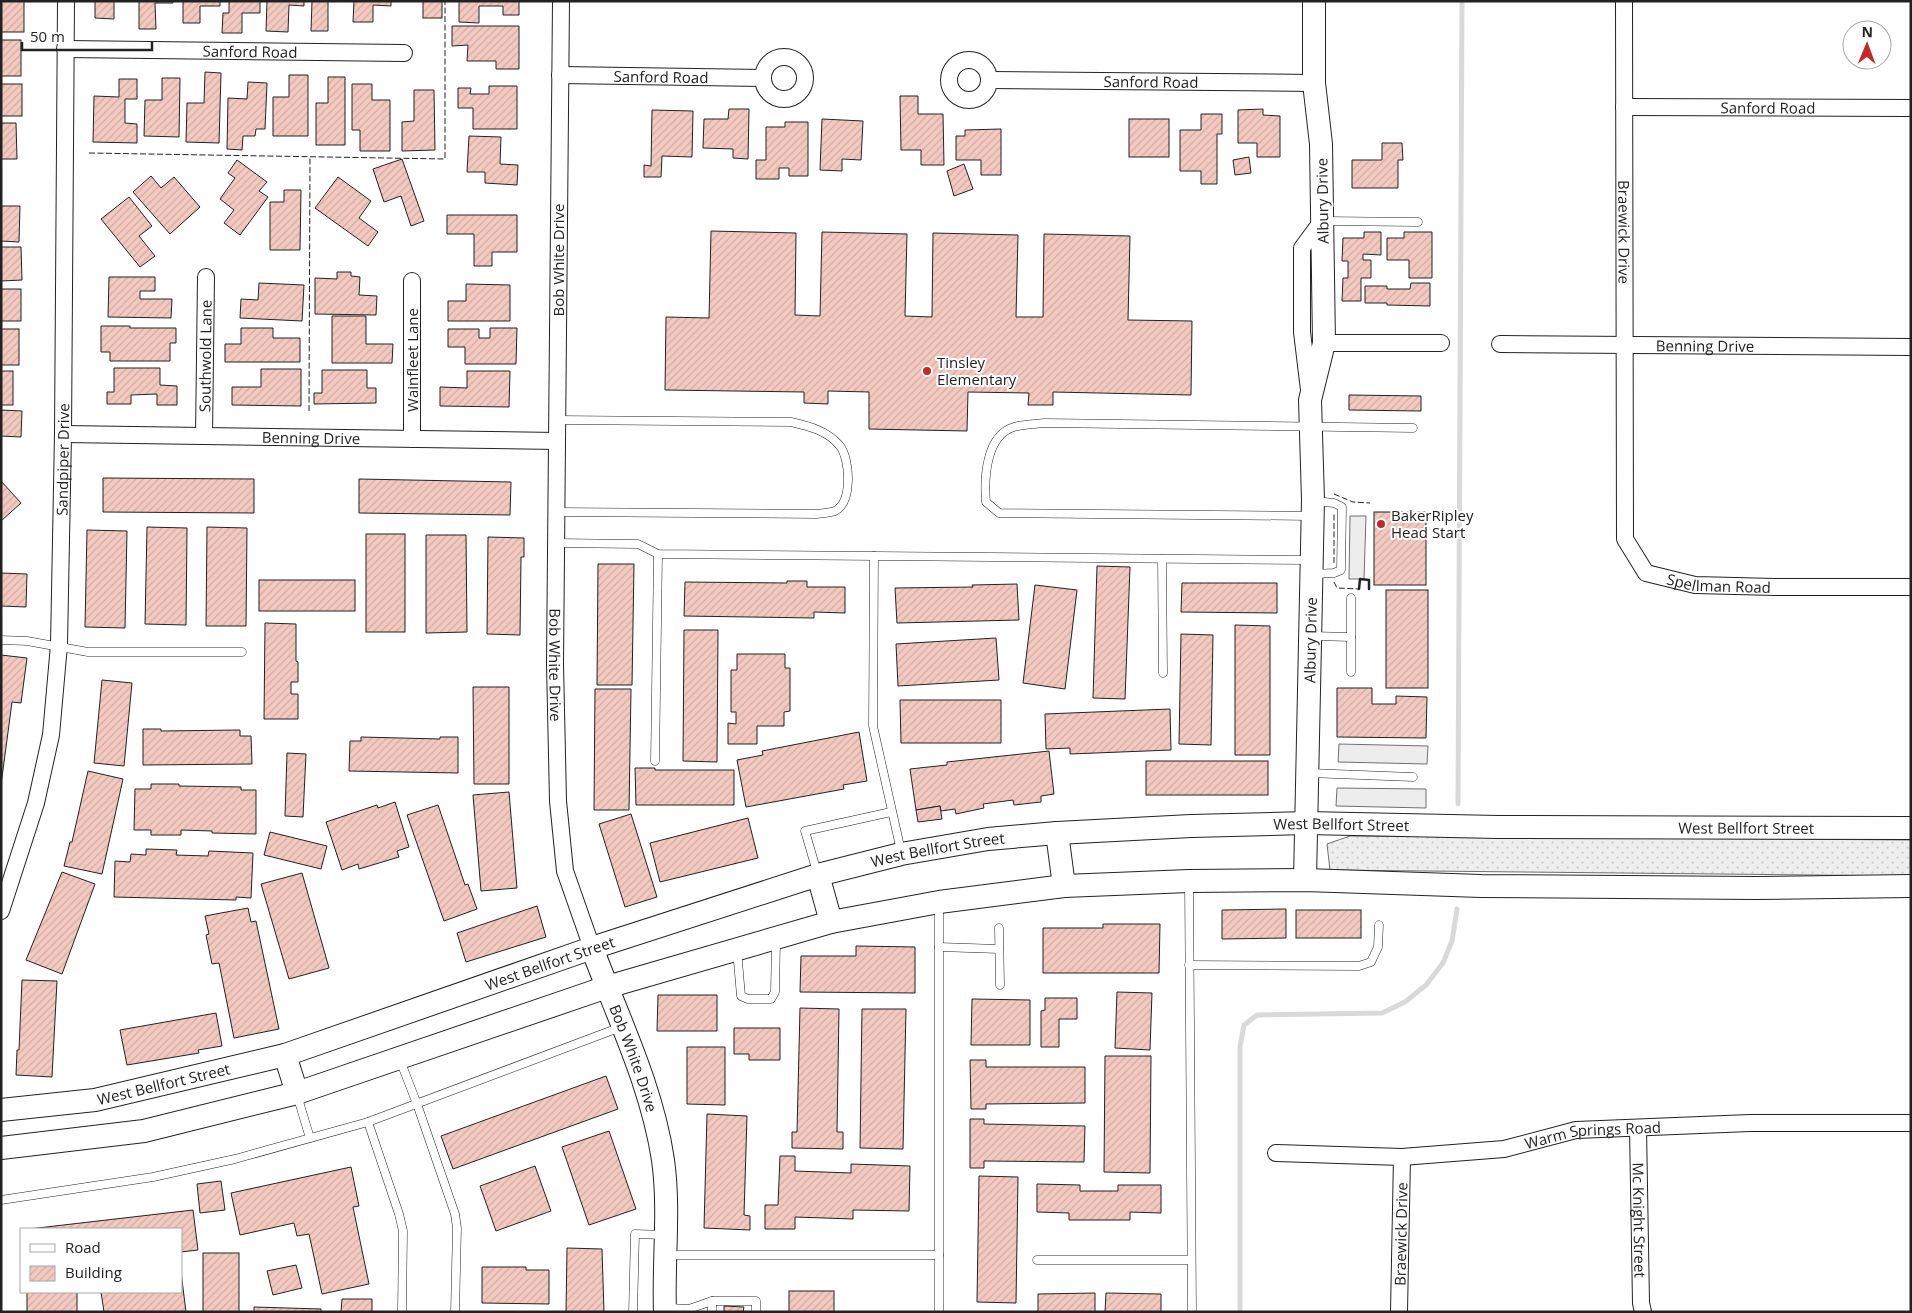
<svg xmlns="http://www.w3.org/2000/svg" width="1912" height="1313" viewBox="0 0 1912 1313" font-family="'Open Sans',sans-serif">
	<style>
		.grass { fill: url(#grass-dots); stroke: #6f6f6f }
		.parking { fill: #ededed; stroke: #6f6f6f }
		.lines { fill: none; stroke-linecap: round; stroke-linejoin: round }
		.stream { stroke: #d9d9d9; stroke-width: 5 }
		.building { fill: url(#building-hatch); stroke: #222 }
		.lane-casing { stroke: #222; stroke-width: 9 }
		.street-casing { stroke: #222; stroke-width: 18 }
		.secondary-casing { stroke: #222; stroke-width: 24 }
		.lane { stroke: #fff; stroke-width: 8 }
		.street { stroke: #fff; stroke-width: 16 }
		.secondary { stroke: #fff; stroke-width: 22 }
		.fence { stroke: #222; stroke-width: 1; stroke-dasharray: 6 2.5; stroke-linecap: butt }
		.wall { stroke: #222; stroke-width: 2.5 }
		.poi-dot { fill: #c62828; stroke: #fff; stroke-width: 2 }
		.labels { text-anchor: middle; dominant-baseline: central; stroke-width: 4; stroke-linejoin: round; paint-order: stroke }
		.street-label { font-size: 15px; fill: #222; stroke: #fff }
		.poi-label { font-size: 15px; fill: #222; stroke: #fff; text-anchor: start }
	</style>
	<defs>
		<pattern id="grass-dots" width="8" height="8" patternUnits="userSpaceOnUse" patternTransform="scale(1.25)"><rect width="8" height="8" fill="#eee"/><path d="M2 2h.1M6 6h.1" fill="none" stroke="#ccc" stroke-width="1.8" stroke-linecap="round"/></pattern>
		<pattern id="building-hatch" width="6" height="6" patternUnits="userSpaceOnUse" patternTransform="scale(1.25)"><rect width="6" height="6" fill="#f3c9c0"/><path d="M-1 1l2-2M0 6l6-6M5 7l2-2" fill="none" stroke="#d0aca5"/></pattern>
	</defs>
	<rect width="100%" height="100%" fill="#fff"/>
	<polygon class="grass" points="1350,836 1911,840 1911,876 1330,870 1327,844"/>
	<g class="parking">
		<polygon points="1350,516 1366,516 1364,579 1349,579"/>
		<polygon points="1339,744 1428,746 1427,764 1338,762"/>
		<polygon points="1337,788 1426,789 1426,808 1336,806"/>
	</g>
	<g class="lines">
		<g class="stream">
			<polyline points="1458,804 1462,1"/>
			<polyline points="1240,1312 1240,1047 1244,1025 1257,1015 1382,1013 1405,1002 1426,985 1443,963 1452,941 1457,909"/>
		</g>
	</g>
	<g class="building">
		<rect x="1" y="1" width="23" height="31"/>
		<polygon points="95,1 114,1 114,19 95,18"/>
		<polygon points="139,1 173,1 173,3 155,3 156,29 139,29"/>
		<polygon points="183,1 220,1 220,6 200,6 200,23 183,23"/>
		<polygon points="229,1 260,1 260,13 242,13 242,33 222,33 223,13 229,13"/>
		<polygon points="267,1 304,1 304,6 289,5 288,32 266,31"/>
		<polygon points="312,1 328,1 328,31 311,31"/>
		<polygon points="354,1 391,1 391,6 373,5 373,22 353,22"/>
		<rect x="423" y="1" width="19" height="17"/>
		<polygon points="459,1 519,1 519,15 503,15 503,6 479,6 479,23 459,22"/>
		<polygon points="452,26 519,26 519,69 496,69 496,61 467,61 468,45 452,46"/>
		<rect x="1" y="40" width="20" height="36"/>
		<polygon points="205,72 221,73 219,143 186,142 187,103 204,103"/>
		<polygon points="289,75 308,75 308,136 273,136 273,97 289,97"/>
		<polygon points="328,77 345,77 345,145 316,145 316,103 328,103"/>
		<polygon points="162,78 180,78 179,137 144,136 145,100 162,100"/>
		<polygon points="119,79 137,79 137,99 125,99 125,123 137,124 137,143 93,142 94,96 119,97"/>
		<polygon points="248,82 267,83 265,129 256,129 255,136 243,136 242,150 227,149 228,98 247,99"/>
		<rect x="1" y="84" width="21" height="32"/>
		<polygon points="352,84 372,84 372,100 390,100 390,151 360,151 360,130 352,130"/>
		<polygon points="489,86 517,86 517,129 473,129 473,108 458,108 458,88 471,88 470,94 489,94"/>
		<polygon points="414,90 434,90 435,150 402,151 402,122 414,121"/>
		<polygon points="900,96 918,96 918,114 943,114 944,165 921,165 921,150 901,150"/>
		<polygon points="729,109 749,109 748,159 733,158 733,149 703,148 704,119 728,119"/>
		<polygon points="1263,109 1263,115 1280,116 1280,157 1257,157 1257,143 1238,143 1238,110"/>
		<polygon points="652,110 693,111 692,157 662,156 661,177 644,177 644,165 651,166"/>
		<polygon points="1201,114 1222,114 1222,134 1217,134 1217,184 1201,184 1201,171 1180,171 1180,130 1201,130"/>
		<polygon points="822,119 863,121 861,160 842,159 842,171 820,170"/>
		<rect x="1129" y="119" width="40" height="38"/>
		<polygon points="785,122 808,122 808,176 789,176 789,168 779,168 779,179 756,179 756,160 766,160 766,127 785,127"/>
		<polygon points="1,123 16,123 17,159 1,159"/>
		<polygon points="1001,129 1001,175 981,175 981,160 956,160 956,136 965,136 965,130"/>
		<polygon points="469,136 501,137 500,164 518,165 517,185 485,183 485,172 467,172"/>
		<polygon points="1382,143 1402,143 1403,160 1398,160 1398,188 1352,188 1352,160 1382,160"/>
		<polygon points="1249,157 1251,173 1235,175 1233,160"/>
		<polygon points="402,159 424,221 411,226 401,196 384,202 373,169"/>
		<polygon points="237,160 267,182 259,191 268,197 240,235 224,223 234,210 220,199 235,178 228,173"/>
		<polygon points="964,164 973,189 954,196 947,171"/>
		<polygon points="151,176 161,188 174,177 200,207 170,234 133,192"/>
		<polygon points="338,177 371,201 359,218 378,232 368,246 315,208"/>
		<polygon points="284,190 301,190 300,250 270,250 270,202 284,202"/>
		<polygon points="129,197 152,226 139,236 155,256 140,267 101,219"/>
		<polygon points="1,206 20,206 19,242 1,241"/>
		<polygon points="447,215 517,215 517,252 492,252 492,266 474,266 474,234 447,234"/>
		<polygon points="711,231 796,233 795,315 820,316 822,232 907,234 905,316 932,317 933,233 1018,235 1016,317 1043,317 1044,234 1130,236 1128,320 1192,321 1191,395 1053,392 1053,405 1028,405 1029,393 968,392 967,431 869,429 869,392 828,391 828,404 804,403 804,392 665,390 666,317 709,318"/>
		<polygon points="1364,232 1381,232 1381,255 1363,254 1363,260 1371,260 1371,278 1361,278 1361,301 1342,301 1343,278 1348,278 1348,261 1342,261 1343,238 1364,238"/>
		<polygon points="1404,232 1432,232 1432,278 1409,278 1409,260 1387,260 1387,238 1404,238"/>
		<polygon points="1,247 21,247 22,280 1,281"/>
		<polygon points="337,272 351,272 351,276 360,277 359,295 377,296 376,315 315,314 315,278 337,279"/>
		<polygon points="109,277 155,277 155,291 140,291 140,299 172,299 171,318 108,317"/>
		<polygon points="259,283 304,285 302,321 240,318 241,299 258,300"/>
		<polygon points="1411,283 1430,283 1430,306 1387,305 1387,303 1365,303 1365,286 1387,286 1387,289 1410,289"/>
		<polygon points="466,284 510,285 510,321 448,321 448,301 466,301"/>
		<rect x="1" y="289" width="20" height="32"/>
		<polygon points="332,316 366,316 366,344 393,344 392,363 332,363"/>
		<polygon points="101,326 130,326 130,328 176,328 176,343 170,343 170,361 110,361 110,352 101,352"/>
		<polygon points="241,328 273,328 273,338 300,338 300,362 225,362 225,344 241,344"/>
		<polygon points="490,328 517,328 516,364 465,364 465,347 448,347 448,329 479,329 479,338 490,338"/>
		<rect x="1" y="329" width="18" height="36"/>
		<polygon points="114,368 160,368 160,385 177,386 177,405 157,405 157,394 131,395 131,404 107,404 107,392 114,392"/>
		<polygon points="261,369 301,369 301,406 232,405 232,387 261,387"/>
		<polygon points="322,370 367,370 367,388 376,388 376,403 314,404 314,393 322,393"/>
		<rect x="1" y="371" width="12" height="34"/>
		<polygon points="467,371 510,371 509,407 440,406 440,387 467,388"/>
		<polygon points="1349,395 1421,396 1421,411 1349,410"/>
		<polygon points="1,410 22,411 21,437 1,436 1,442"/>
		<polygon points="103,478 254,479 254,513 103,512"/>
		<polygon points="359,479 511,482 510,515 359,513"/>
		<polygon points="1,481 21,503 1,521"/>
		<rect x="1374" y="512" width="52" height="73"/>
		<polygon points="147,527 187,528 186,625 145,624"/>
		<polygon points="207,527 247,528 246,626 206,626"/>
		<polygon points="87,530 127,531 125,628 85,627"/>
		<rect x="366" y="534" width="39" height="98"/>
		<polygon points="426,535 466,535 467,632 426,633"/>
		<polygon points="488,537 524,538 524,557 521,557 520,635 487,634"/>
		<polygon points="598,564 634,564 632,685 597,685"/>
		<polygon points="1097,566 1130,567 1125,699 1093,698"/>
		<polygon points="1,573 27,574 26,607 1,606"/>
		<rect x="259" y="580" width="96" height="31"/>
		<polygon points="787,581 807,581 807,587 845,587 845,613 814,612 814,618 684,616 685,582 787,583"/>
		<polygon points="1182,583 1277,583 1277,613 1181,612"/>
		<polygon points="1017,584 1019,620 897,623 895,588 973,587 972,585"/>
		<polygon points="1035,585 1077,590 1065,689 1023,683"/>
		<rect x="1386" y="590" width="42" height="98"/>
		<polygon points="265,623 296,624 296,661 298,662 298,682 291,682 291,694 298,694 298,719 264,719"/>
		<polygon points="1235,625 1270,626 1270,755 1235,755"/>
		<polygon points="684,630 718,630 717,762 683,761"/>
		<polygon points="1181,634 1213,635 1211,745 1179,744"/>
		<polygon points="996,638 999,680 898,686 896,644"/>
		<polygon points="737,654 785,654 785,668 790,668 790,711 784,712 784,726 757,726 757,744 728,744 728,723 736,724 736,712 731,712 731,670 737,670"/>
		<polygon points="1,655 27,658 21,703 12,702 1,785"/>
		<polygon points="102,680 132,683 124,766 94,763"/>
		<polygon points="473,687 509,687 509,784 474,784"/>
		<polygon points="1337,688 1372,688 1372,704 1396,704 1396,696 1427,697 1426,738 1337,737"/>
		<polygon points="595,689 631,689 629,810 594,810"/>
		<polygon points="900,700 1001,700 1001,743 901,743"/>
		<polygon points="1170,709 1171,750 1070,754 1070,748 1046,749 1045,714"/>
		<polygon points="143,729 161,729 161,731 240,730 240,736 251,736 252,764 143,765"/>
		<polygon points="859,732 867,781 843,785 844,789 746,807 737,760 763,755 762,751"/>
		<polygon points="361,737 440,739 440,737 458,737 458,773 349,771 350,741 361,741"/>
		<polygon points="1049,751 1054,794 1041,796 1041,802 1014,805 1013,800 983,804 984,808 956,814 955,809 941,811 940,806 916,810 910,769 947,765 947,762"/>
		<polygon points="287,753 306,754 303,817 285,816"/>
		<rect x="1146" y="761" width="122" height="34"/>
		<polygon points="635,768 655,768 655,770 734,770 734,805 636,805"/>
		<polygon points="88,771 123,779 102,874 64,866 70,842 72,842"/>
		<polygon points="151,784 179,784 179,786 241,787 241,790 256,790 256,834 212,833 212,831 181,830 181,835 151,835 151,830 134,830 135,789 151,789"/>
		<polygon points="509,792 517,888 481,891 473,795"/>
		<polygon points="395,802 409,847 397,851 399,857 359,869 358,864 342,870 326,822 377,805 378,808"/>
		<polygon points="438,805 465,885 468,884 477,909 444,921 407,815"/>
		<polygon points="940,806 942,819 918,822 916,810"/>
		<polygon points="631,814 657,897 625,907 599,824"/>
		<polygon points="748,818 758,858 660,882 650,843"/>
		<polygon points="270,832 327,846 321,869 264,855"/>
		<polygon points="146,849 177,850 176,855 208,856 209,851 253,853 251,898 236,897 236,900 114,897 115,861 130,862 131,854 146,855"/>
		<polygon points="62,872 95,884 62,974 26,960"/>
		<polygon points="302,873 329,968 289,979 261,884"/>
		<polygon points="537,906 546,937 466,962 457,933"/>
		<polygon points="248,908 251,922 256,921 279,1029 234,1038 219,963 212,964 206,935 209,934 205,916"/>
		<polygon points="1286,909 1286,938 1222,939 1222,910"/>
		<rect x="1296" y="910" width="65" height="28"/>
		<polygon points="1103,924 1160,924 1159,973 1043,973 1043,928 1103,928"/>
		<polygon points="856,946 915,947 915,993 800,992 801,956 856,956"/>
		<polygon points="22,980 57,981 52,1077 16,1075 17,1050 19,1050"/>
		<polygon points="1117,992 1152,993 1150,1050 1115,1048"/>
		<polygon points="658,995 717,995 717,1031 657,1031"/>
		<polygon points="1045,998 1077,998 1077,1019 1059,1019 1059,1047 1041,1047 1041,1011 1045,1010"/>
		<polygon points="972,999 1030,1000 1030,1045 971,1045"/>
		<polygon points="800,1008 839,1009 837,1132 843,1132 843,1149 792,1148 792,1132 797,1132"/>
		<polygon points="862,1009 906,1009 903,1149 860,1148"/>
		<polygon points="216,1013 222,1046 198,1050 199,1053 127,1065 120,1030"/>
		<polygon points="734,1028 780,1028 780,1060 749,1060 749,1054 734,1054"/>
		<polygon points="687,1047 725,1047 725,1105 687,1104"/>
		<polygon points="1105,1056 1151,1056 1150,1173 1104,1172"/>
		<polygon points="970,1060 986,1060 986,1067 1085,1067 1085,1103 986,1104 986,1109 971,1109"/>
		<polygon points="606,1076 618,1109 453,1169 441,1136"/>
		<polygon points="707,1114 747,1116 744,1215 750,1216 750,1230 704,1228"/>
		<polygon points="970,1119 984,1119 984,1124 1085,1126 1084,1162 984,1161 984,1168 970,1168"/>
		<polygon points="609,1131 636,1209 589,1225 562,1147"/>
		<polygon points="780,1156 795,1156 795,1171 851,1173 851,1164 910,1166 909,1211 853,1210 853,1219 795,1217 795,1229 765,1229 765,1205 778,1205"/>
		<polygon points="535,1166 551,1211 496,1231 480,1186"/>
		<polygon points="351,1167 359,1206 353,1207 369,1284 322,1294 309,1234 297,1236 294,1223 240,1235 231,1193"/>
		<polygon points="979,1176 1018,1177 1016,1303 977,1302"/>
		<polygon points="221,1181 225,1210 200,1213 197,1184"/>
		<polygon points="1037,1184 1080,1185 1080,1191 1118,1191 1118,1185 1161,1185 1161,1213 1130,1212 1130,1220 1069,1220 1069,1213 1037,1212"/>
		<polygon points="193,1210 198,1250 181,1252 181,1229 29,1229"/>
		<polygon points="567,1248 602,1249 604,1312 566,1312"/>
		<rect x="203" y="1253" width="36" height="59"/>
		<polygon points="296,1265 302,1288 273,1295 267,1271"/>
		<polygon points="482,1267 526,1267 526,1270 549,1270 549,1304 482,1303"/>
		<polygon points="181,1272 186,1312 104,1312 101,1292 181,1292"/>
		<rect x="789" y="1291" width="45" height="21"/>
		<rect x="27" y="1292" width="50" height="20"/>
		<polygon points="1095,1293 1095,1312 1038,1312 1038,1294"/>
		<polygon points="1106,1293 1161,1294 1161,1312 1105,1312"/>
		<polygon points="342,1299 372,1299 372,1312 341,1312"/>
		<polygon points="724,1306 744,1307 743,1312 724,1312"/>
		<polygon points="254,1307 321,1309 321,1312 254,1312"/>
	</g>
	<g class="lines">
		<g class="lane-casing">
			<g id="lane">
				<polyline points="1324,221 1418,222"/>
				<path d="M556,512l260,2c5,-1 14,-1 19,-3 18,-9 15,-52 5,-65 -12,-15 -31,-20 -49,-24l-234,-2"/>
				<path d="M1311,516l-312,-3 -13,-11c-2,-24 0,-67 28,-75 10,-3 21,-3 31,-4l368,5"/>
				<polyline points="556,543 638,544 658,554 1310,560"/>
				<polyline points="874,556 873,726 901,851"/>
				<polyline points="1162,559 1163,673"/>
				<polyline points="1314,574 1334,573 1341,570 1342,507 1334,503 1315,501"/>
				<polyline points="1312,636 1351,637 1351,598"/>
				<polyline points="1351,637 1351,672"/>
				<polyline points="1,640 27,641 88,652 242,652"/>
				<polyline points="655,761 658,554"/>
				<polyline points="1309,773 1413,777"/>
				<polyline points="817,872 805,831 891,812"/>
				<polyline points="1189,883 1192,1312"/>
				<polyline points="939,904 939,1312"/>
				<polyline points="999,928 1000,985"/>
				<polyline points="939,947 999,949"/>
				<polyline points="737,950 741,996 748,999 771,999 775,992 776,940"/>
				<polyline points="1189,965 1359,966 1371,962 1378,947 1379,925"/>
				<polyline points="400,1060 417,1104 455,1214 457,1228 455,1312"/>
				<polyline points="297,1095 310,1138"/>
				<polyline points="368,1122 399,1214 403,1231 402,1312"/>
				<polyline points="1,1200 153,1177 235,1159 368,1122 621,1027"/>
				<polyline points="667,1255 939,1255"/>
				<polyline points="1037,1260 1191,1260"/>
				<polyline points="668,1308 689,1309 712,1301 756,1301 756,1312"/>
				<polyline points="633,1312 635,1234 665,1235"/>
				<polyline points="712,1312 712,1301"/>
			</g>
		</g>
		<g class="street-casing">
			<g id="street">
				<path id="s1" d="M561,1l-6,663 3,137 7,70 27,77"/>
				<path id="s2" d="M1624,1l1,538 21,34 49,12 80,2h136"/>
				<path id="s3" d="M65,49l339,4"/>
				<circle cx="784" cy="78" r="21"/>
				<circle cx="969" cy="80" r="20"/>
				<path id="s4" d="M560,75l203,3"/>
				<path id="s5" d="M990,80l324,3"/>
				<path id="s6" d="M1624,107l287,1"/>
				<polyline points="412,281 412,439"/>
				<polyline points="1324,343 1441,343"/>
				<path id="s7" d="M1500,344l411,3"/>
				<polyline points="1309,390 1302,332 1302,248 1322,221"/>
				<path id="s8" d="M63,434l494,7"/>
				<path id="s9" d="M204,436l2,-159"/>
				<path id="s10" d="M1,911l35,-108 15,-68 8,-90 4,-211 3,-433"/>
				<path id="s11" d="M1638,1128l3,175 2,9"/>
				<path id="s12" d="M1276,1153l126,4 102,-8 72,-19 174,-7h161"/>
				<path id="s13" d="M1399,1312l3,-155"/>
			</g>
		</g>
		<g class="secondary-casing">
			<g id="secondary">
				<polyline points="1057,833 1064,886"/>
				<polyline points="818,875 831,922"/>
				<path id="s14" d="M1305,880l8,-380 -3,-100 14,-57 -3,-199 -7,-61v-82"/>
				<path id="s15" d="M592,948c26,70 60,138 71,212 7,50 0,101 2,152"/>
				<polyline points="285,1055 297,1093"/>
				<path id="s16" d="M1,1110l94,-10 190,-45 307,-107 226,-73 83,-21 87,-15 69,-6 134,-7 115,-3 192,4 413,1"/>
				<polyline points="1,1148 144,1131 297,1093 607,987 831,922 939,902 1064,886 1189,881 1305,880 1481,886 1756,888 1911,886"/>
			</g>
		</g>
		<use href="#lane" class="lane"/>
		<use href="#street" class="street"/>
		<use href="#secondary" class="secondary"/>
		<g class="fence">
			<polyline points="89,153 445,159 445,1"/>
			<polyline points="309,411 310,157"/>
			<polyline points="1334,494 1353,502 1370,503"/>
			<polyline points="1334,563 1334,512"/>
			<polyline points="1334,582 1337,588 1359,589"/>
		</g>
		<polyline class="wall" points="1359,589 1360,579 1369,580 1369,589"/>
	</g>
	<g class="poi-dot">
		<circle cx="927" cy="371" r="5"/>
		<circle cx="1381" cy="524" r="5"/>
	</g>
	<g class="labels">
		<g class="street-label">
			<text stroke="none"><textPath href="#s3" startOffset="185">Sanford Road</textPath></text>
			<text stroke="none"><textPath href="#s4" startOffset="101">Sanford Road</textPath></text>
			<text stroke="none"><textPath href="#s5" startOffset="161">Sanford Road</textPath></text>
			<text stroke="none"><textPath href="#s6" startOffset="144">Sanford Road</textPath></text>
			<text transform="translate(1322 201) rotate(-91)">Albury Drive</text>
			<text stroke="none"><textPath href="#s2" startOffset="231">Braewick Drive</textPath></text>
			<text transform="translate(558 260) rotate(-90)">Bob White Drive</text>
			<text stroke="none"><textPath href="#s7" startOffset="205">Benning Drive</textPath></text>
			<text stroke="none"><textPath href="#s9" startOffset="80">Southwold Lane</textPath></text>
			<text transform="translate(412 360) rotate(-90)">Wainfleet Lane</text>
			<text stroke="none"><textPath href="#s8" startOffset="248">Benning Drive</textPath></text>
			<text stroke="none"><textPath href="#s10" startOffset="459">Sandpiper Drive</textPath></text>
			<text stroke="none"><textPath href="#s2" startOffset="652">Spellman Road</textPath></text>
			<text stroke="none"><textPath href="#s14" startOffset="240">Albury Drive</textPath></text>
			<text stroke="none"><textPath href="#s1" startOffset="664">Bob White Drive</textPath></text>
			<text stroke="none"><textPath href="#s16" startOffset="1380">West Bellfort Street</textPath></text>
			<text stroke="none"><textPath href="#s16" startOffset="1785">West Bellfort Street</textPath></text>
			<text stroke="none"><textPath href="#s16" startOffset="975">West Bellfort Street</textPath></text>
			<text stroke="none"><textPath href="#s16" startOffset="570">West Bellfort Street</textPath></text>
			<text stroke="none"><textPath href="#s15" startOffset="118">Bob White Drive</textPath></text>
			<text stroke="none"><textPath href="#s16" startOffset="165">West Bellfort Street</textPath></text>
			<text stroke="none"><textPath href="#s12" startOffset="319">Warm Springs Road</textPath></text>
			<text stroke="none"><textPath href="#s11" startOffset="92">Mc Knight Street</textPath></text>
			<text stroke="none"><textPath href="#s13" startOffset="78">Braewick Drive</textPath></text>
		</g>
		<g class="poi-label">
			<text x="937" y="362">Tinsley<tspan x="937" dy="17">Elementary</tspan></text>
			<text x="1391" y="515">BakerRipley<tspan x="1391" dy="17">Head Start</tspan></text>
		</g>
	</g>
	<rect width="1912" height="1313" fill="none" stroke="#222222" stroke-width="5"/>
	<rect x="20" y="1228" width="162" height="65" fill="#ffffff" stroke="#a7a7a7"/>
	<rect x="30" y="1244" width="25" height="8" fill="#ffffff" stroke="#a7a7a7"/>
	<text x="65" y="1253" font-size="15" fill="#222222">Road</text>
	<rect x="30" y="1266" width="25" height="15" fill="url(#building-hatch)" stroke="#a7a7a7"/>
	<text x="65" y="1278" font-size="15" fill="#222222">Building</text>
	<g transform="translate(1867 45) rotate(1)"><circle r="24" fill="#ffffff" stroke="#a7a7a7"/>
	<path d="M0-4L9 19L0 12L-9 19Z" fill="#c62828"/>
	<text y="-8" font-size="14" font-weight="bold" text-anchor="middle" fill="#222222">N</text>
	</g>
	<path d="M22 42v8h130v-8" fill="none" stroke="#222222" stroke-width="2.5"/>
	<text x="30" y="42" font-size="15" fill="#222222" stroke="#ffffff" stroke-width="4" paint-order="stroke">50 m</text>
</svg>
